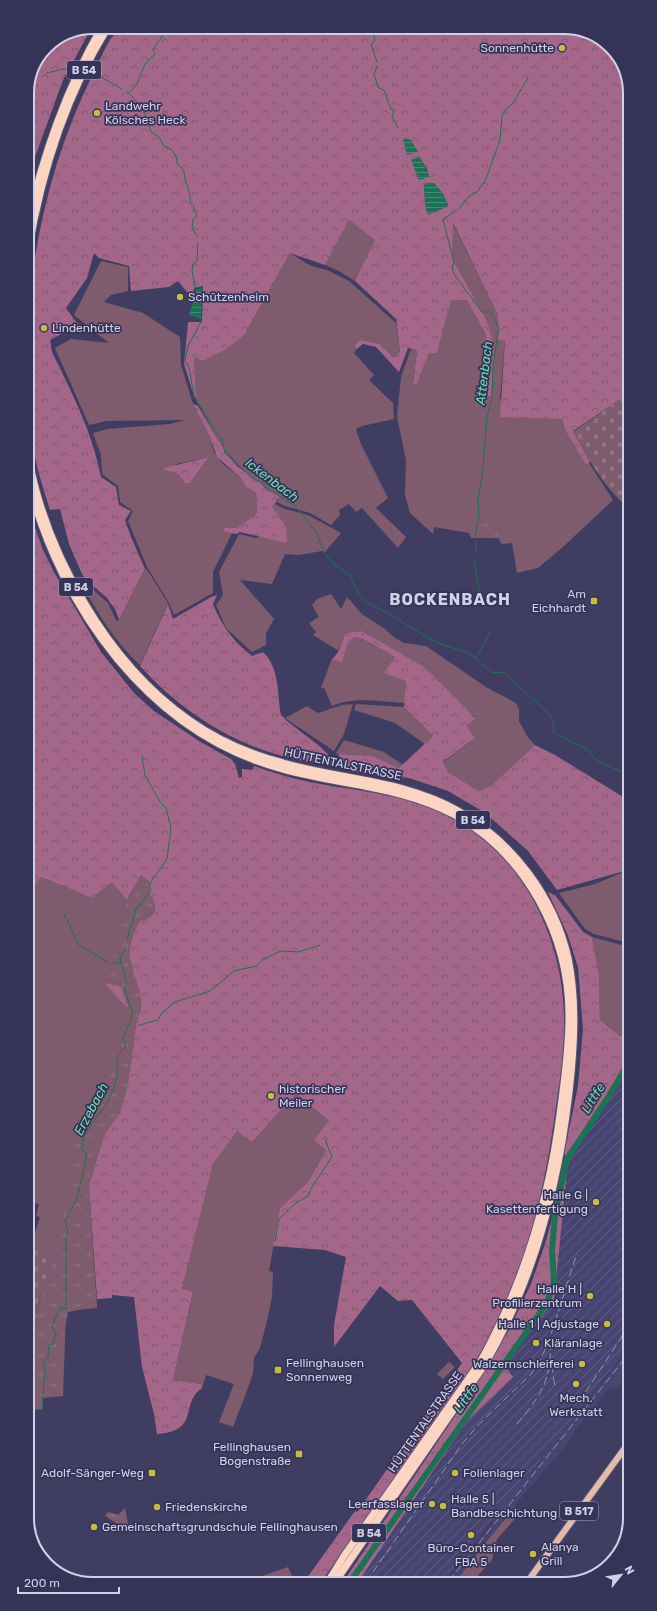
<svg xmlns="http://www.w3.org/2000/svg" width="657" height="1611" viewBox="0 0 657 1611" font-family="Rubik,sans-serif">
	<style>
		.built { fill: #484572 }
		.industrial { fill: url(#industrial-furrows) }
		.grass { fill: #7f5b6e; fill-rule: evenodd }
		.forest { fill: url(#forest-crowns); fill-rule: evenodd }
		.cemetery { fill: url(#cemetery-stones) }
		.park { fill: url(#park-tufts) }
		.water { fill: url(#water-rules) }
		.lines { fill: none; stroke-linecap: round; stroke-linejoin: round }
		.stream { stroke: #1d7155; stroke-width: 1 }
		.river { stroke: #1d7155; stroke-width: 6 }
		.primary-casing { stroke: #5d5a7d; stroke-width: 8 }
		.highway-casing { stroke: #5d5a7d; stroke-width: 9 }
		.primary { stroke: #e3bba8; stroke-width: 6 }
		.highway { stroke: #fcd4c2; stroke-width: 7 }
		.rail { stroke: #9493b0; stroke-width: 1; stroke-dasharray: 8 4; stroke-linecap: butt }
		.poi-dot { fill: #c4bd3e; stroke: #363358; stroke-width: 1.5 }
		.labels { text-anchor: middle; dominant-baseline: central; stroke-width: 3.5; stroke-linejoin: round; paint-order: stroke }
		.shield { fill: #363358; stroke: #a2a1bc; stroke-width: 1 }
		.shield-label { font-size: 11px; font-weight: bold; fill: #d0d0e7 }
		.poi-label { font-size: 12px; fill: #d0d0e7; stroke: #363358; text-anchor: start }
		.street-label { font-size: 12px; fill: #d0d0e7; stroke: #363358 }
		.water-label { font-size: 13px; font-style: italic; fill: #6ddcb2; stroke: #363358 }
		.district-label { font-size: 16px; font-weight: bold; letter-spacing: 1px; fill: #d0d0e7; stroke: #363358 }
		.rim { fill: none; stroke: #d0d0e7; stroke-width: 2 }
	</style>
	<defs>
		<pattern id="industrial-furrows" width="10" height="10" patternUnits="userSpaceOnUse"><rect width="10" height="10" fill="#484572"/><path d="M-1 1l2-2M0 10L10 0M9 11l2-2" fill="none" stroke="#615f86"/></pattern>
		<pattern id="forest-crowns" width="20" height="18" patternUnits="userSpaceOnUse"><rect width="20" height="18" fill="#a56789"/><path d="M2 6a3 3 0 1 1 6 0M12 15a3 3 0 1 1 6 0" fill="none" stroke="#815971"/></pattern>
		<pattern id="cemetery-stones" width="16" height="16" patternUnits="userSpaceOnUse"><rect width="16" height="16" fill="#7f5b6e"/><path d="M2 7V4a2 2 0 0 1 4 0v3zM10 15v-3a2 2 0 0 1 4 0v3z" fill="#907283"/></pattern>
		<pattern id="park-tufts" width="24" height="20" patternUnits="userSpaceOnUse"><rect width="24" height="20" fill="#7f5b6e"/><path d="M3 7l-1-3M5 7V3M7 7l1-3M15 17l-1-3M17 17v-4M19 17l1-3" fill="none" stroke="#907283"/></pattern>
		<pattern id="water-rules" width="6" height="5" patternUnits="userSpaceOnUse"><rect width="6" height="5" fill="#1d7155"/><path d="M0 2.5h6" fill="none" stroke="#478b76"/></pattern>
	</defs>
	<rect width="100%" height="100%" fill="#403d63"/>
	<polygon class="built" points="630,1348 630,1366 616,1390 610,1387 577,1428 566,1446 534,1482 483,1546 483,1553 479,1552 456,1581 446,1581 479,1541 478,1539 480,1536 482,1537 494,1522 494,1515"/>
	<polygon class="industrial" points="629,1062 630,1345 444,1582 358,1582 467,1421 513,1377 505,1367 554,1300 568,1161"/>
	<g class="grass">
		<polygon points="349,220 376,240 355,281 339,271 325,265"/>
		<polygon points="452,222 498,315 498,339 505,341 500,399 562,419 565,430 586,465 589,463 613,500 564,546 538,568 517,573 512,543 502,544 498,538 471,538 469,533 434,527 433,534 410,513 405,495 406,460 397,417 401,377 411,349 417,350 413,383 429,353 437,353 451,299 467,300 486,335 488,396 491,396 485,317 452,258"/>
		<polygon points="290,253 311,266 327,270 349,281 396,323 400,353 394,358 380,344 361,340 354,345 357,349 354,353 374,375 369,380 393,403 394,419 362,426 356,429 361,444 388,498 376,508 406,537 398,548 362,508 356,512 349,504 339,510 340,515 331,525 310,513 285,506 277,502 280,497 277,494 265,489 261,483 244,471 223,448 194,396 196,396 194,355 245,334"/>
		<path d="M101,261l27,6v24l-17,4 -7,7 39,11 37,24 1,28 12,39 16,31 5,17 8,11 18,14 6,10 10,6 1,20 -20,15 -12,4 7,1 -19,39v21l-39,22 -6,-14 -21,-34 -19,-46 5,-10 -13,-9 -2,-16 -16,-12 -1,-19 -8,-22 14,-4 63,-5 15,-4 -79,1 -17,4 -34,-77 16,-9 38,4 -35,-28zM209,457l-20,27 -5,-1c-3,-9 -5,-12 -14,-13l6,-6z"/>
		<polygon points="275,504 285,509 308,515 341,533 325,552 322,551 299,555 285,554 272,584 240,580 274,619 266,633 266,645 252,652 226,628 216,605 223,595 219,572 239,534 256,538 286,526 271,507"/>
		<path d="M146,568l22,35 -28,62c-25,-22 -43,-54 -60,-83h4l24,21 9,19z"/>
		<polygon points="331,594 341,609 347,597 362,614 385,629 395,638 404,643 426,646 486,687 516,703 519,709 519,721 527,736 535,745 491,786 479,791 448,772 443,763 475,738 467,726 475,717 362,631 345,633 339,651 313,635 316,632 309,623 319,617 312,605 317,599"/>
		<path d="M354,637l9,2 32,18 11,24 -1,22c-24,-1 -51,-7 -73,3l-8,-18h-3l10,-27 11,1 6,-19z"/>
		<polygon points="353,704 344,734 334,751 285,718 307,706 318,713 342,705"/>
		<polygon points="356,704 404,707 433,736 425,744 395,723 354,710"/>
		<polygon points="344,740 384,752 403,765 399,768 373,756 338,754 336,753"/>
		<polygon points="628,870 629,943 594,934 585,929 559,893 595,884"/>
		<polygon points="41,877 92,898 112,882 129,903 133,1014 122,1077 89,1185 97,1308 66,1311 63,1396 43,1398 43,1409 30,1410 30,1398 40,1353 30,1350 30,1344 40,1301 54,1255 30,1247 30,1241 32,1242 40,1217 36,1216 39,1204 30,1203 29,894"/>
		<polygon points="592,937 629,947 629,1023 625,1032 627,1033 620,1036 600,1020 599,975"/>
		<polygon points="296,1094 329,1121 326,1150 308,1182 280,1208 269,1271 273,1272 272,1297 267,1321 260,1348 254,1358 253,1373 248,1388 233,1427 219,1422 234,1384 206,1375 202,1388 201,1384 173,1380 193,1293 182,1289 213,1164 237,1130 252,1142"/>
		<polygon points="449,1362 455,1367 443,1379 437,1374"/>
		<polygon points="515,1507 522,1511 497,1539 492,1560 473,1581 456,1581 479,1552 483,1553 483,1546"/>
		<polygon points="288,1567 295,1582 258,1583 259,1577"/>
	</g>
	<g class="forest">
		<polygon points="92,27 63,80 35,157 27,163 27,89 46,46"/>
		<path d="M128,27h441l35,14 23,31v342l-8,-14 -46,31 17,31 -4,3 -21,-35 -3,-11 -62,-2 5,-76 -7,-1v-25l-45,-92 -1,35 33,59 9,28 -3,51h-3l-2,-61 -19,-35h-16l-14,53h-8l-13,32 -3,-1 4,-34 -9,-2 -9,24 -23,-25 -13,-3 -6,5 -3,-4 7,-5 19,4 14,14 6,-6 -4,-33 -41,-38 20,-41 -26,-20 -24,45 -35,-12 -45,81 -17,14 -25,13 -9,-5 2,40h-2l-10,-32 4,-42h14l1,-36 -9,2 -1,11 -15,-18 -9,6 -38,4 -2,-25 -30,-8 -5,-5 -7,25 -21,30 10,14 9,8 -22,3 -13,7 2,12c20,41 40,79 49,125l15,10 3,18 12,6 -6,9 6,17 14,32 -26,50 -4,-10 -9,-12 -19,-16 -5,-7 -13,-30 -9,-35 -10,1c-10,-31 -20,-64 -22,-97 -8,-113 13,-234 64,-337 5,-9 15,-34 21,-40 4,-4 11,-5 15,-9zM419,156l9,15 -10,8 -3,-10zM434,183l9,11 5,12 -18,8h-2l-3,-12 -1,-17z"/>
		<polygon points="193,404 198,406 223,448 237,466 261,483 265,489 277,494 280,497 272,507 286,526 287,543 240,532 236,534 225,532 223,528 237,528 257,513 256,493 246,487 240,477 217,457 209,435"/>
		<path d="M209,457l-20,27 -5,-1c-4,-12 -9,-11 -20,-13v-2z"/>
		<path d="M28,507l15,43 12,24 46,78 33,41 20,18 45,30 32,18 4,5 4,14 3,-1v-8l10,1 2,-4c25,9 51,16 78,20 49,8 89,12 133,40 64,41 99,119 99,194 1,36 -6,71 -11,107 -10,67 -26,136 -56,196 -20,39 -45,74 -70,110 -35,50 -71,99 -106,149h-17l51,-71 2,1 105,-149 -50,-63 -14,1 -18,-15 -46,61v-22l12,-68 -21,-7 -52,-4 7,-38 28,-26 18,-32 -12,-10 15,-19 -33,-27 -44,48 -15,-11 -24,33 -31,125 11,3 -20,88 28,4 1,4c-23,16 -1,43 -45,46l-3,-20 -12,-47 -8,-70 -22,-2v3l-15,1 -8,-114 33,-108 11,-63 -27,-29 23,-82 -17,-21 -20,16 -51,-21 -12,17z"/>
		<path d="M217,595l-4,9c9,22 20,37 39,52l11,-4c17,16 14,42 18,63 16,17 45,31 55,50 -75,-4 -146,-43 -196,-99l28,-62 5,15 38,-22z"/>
		<polygon points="362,631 427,669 475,718 467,726 475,738 443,762 448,772 479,791 491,786 535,745 555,755 628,800 628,870 557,890 528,851 484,812 448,791 409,778 349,771 338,754 373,756 399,768 433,736 404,707 406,681 384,673 395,657 363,639 354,637 348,643 342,662 331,661 339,651 345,633"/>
		<polygon points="548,892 555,895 583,932 592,937 599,975 600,1020 620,1036 629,1032 629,1067 600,1107 569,1160 564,1154 578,1086 583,1029 578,967 567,933"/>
		<polygon points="568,1161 554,1300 505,1366 513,1377 467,1421 358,1582 343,1582 461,1407 509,1330 531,1284 545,1244"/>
	</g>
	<g class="cemetery">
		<path d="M619,400l8,16 1,92c-24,-21 -40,-49 -55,-76z"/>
		<polygon points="30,1247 54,1255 40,1301 30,1344"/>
		<polygon points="30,1350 40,1353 35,1377 30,1376"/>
	</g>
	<g class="park">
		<polygon points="480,520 495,520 498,536 476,537"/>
		<path d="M141,875l10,8 -2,9c10,13 9,27 -9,29 -5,8 -11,25 -10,35 3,24 19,42 7,65l-9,65 -8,27 -20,28 -10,23 -2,52 9,90 -29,6 -5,28 -2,55 -18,2 -13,-5v-18l9,-21 -9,-4v-2l14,-58 18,-56 1,-20 5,-12 6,-28 -1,-25 9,-27 2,1 17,-22h2l6,-17v-23l10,-14 4,-13 5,-8 -1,-19 -5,-18 -4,-3 -14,-2 13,-38 11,-49z"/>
		<polygon points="125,1508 128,1524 121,1526 105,1516 108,1512 118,1515"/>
	</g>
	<g class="water">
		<polygon points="405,138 411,140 418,152 407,155 403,140"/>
		<polygon points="419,156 430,177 419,180 411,160"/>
		<polygon points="428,183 434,183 443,194 448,205 446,207 430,214 426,211 424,185"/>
		<polygon points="202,288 201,318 190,316 189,315 197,289"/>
	</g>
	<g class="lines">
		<g class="stream">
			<polyline points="376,27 373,32 375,41 371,44 377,62"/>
			<polyline points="377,66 374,75 379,88 384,90 391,109 394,110 392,117 398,128"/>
			<polyline points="88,72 99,76 122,89"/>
			<polyline points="46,73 64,69 75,70"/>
			<path d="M127,91l16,18 8,23 8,5 5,9 7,3 5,7 1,7 7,8c0,11 8,21 6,32l4,3v4l3,6 -4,3 -1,9 5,8"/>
			<polyline points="130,92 137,84 145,64 155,54 153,49 163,35"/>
			<polyline points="459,209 468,197 477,192 486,179 500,140 502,116 507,108 513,103 528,78"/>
			<polyline points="455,212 443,219 454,262 452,267 454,274 482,312 491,312 499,328 493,365 492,397 487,417 483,468 478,499 479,517 475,536 476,551"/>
			<polyline points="196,291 192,271 193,264 197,261 198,243"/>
			<polyline points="200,318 201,322 188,346 185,361 189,367 194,396 223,442 225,453 252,478 261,482 265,487 295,506 316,532 325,554 333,563 351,576 356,590 364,601 390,614 423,635 444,645 469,653 491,672 504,673 546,711 553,720 554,733 588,750 596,760 628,775"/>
			<polyline points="474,560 480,597 486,609"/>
			<polyline points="476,658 490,632"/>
			<polyline points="64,914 79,945 108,962"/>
			<path d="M128,940c-1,-12 7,-18 7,-30l5,-5 11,-15 -2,-5 18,-26 4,-31 -5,-20 -6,-6 -15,-27 -3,-19"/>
			<polyline points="113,963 121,963"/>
			<polyline points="139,1025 158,1020 162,1013 175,1002 210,991 234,971 256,966 264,959 281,951 298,952 320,945"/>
			<polyline points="275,1241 279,1219 296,1203 308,1196 312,1187 332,1157 325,1139"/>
			<path d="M42,1410l3,-42 -2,-3 5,-8 1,-12 4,-1 3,-12 -4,-4 5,-15 4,-5 5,1v-71l2,-7 -3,-10 12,-22 10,-45 -5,-4c0,-21 21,-37 29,-55 6,-12 7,-27 6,-40l9,-9 -3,-8 10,-24 -9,-26 3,-3 -7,-27 5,-9"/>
			<polyline points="32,1445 34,1428"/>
		</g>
		<polyline class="river" points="350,1582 547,1303 554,1282 552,1251 555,1214 567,1159 607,1099 629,1062"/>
		<g class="primary-casing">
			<polyline id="primary" points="528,1581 630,1441"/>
		</g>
		<g class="highway-casing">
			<g id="highway">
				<path d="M27,224c17,-70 39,-135 75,-197"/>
				<path d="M28,252c13,-79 38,-157 80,-225"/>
				<path d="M28,455c17,97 79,208 161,265 28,20 60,34 94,43 58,17 121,17 175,48 55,31 96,86 110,147 9,44 6,90 1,134 -11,96 -35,188 -84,272l-150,218"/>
				<path d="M28,479c32,129 122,255 255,290 58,16 118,17 172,46 72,40 115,122 114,203 0,30 -4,60 -8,89 -11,91 -36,174 -80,254l-137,195 -16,26"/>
			</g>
		</g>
		<use href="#primary" class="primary"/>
		<use href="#highway" class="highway"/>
		<g class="rail">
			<polyline points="552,1365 555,1389"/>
			<polyline points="579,1402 621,1338 630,1318"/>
			<path d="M517,1424c25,-30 33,-42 34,-81"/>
			<polyline points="449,1581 630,1352"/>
			<polyline points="366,1582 462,1444 479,1424 531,1374 539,1362 548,1344 577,1253"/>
		</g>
	</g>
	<g class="poi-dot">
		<circle cx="562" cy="48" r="4"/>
		<circle cx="97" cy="113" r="4"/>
		<circle cx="180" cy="297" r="4"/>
		<circle cx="44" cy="328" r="4"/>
		<rect x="590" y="597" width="8" height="8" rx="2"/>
		<circle cx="271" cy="1096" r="4"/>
		<circle cx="596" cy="1202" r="4"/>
		<circle cx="590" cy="1296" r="4"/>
		<circle cx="607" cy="1324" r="4"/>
		<circle cx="536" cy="1343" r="4"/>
		<circle cx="582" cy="1364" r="4"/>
		<rect x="274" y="1366" width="8" height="8" rx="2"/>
		<circle cx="576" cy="1384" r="4"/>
		<rect x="295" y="1450" width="8" height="8" rx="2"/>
		<rect x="148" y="1469" width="8" height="8" rx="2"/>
		<circle cx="455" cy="1473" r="4"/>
		<circle cx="432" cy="1504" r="4"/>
		<circle cx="443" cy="1506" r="4"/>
		<circle cx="157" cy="1507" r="4"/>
		<circle cx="94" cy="1527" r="4"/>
		<circle cx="471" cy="1535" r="4"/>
		<circle cx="533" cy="1554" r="4"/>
	</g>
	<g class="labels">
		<g class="shield">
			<rect x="67" y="61" width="34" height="18" rx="3"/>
			<rect x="59" y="578" width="34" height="18" rx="3"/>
			<rect x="456" y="811" width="34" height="18" rx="3"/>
			<rect x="560" y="1502" width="38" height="18" rx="3"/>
			<rect x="352" y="1524" width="34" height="18" rx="3"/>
		</g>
		<g class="shield-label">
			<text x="84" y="70">B 54</text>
			<text x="76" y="587">B 54</text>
			<text x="473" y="820">B 54</text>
			<text x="579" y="1511">B 517</text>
			<text x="369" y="1533">B 54</text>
		</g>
		<g class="poi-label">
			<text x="554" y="48" text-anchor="end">Sonnenhütte</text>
			<text x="105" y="106">Landwehr<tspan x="105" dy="14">Kölsches Heck</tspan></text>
			<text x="188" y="297">Schützenheim</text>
			<text x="52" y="328">Lindenhütte</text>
			<text x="586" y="594" text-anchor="end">Am<tspan x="586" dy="14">Eichhardt</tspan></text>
			<text x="279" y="1089">historischer<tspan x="279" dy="14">Meiler</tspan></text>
			<text x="588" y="1195" text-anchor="end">Halle G |<tspan x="588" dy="14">Kasettenfertigung</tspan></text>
			<text x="582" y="1289" text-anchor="end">Halle H |<tspan x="582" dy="14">Profilierzentrum</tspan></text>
			<text x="599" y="1324" text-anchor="end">Halle 1 | Adjustage</text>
			<text x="544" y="1343">Kläranlage</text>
			<text x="286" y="1363">Fellinghausen<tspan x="286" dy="14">Sonnenweg</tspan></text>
			<text x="574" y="1364" text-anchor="end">Walzernschleiferei</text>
			<text x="576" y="1398" text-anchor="middle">Mech.<tspan x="576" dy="14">Werkstatt</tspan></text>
			<text x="291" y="1447" text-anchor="end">Fellinghausen<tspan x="291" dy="14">Bogenstraße</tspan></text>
			<text x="144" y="1473" text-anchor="end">Adolf-Sänger-Weg</text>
			<text x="463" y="1473">Folienlager</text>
			<text x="451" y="1499">Halle 5 |<tspan x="451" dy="14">Bandbeschichtung</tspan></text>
			<text x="424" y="1504" text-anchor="end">Leerfasslager</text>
			<text x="165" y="1507">Friedenskirche</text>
			<text x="102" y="1527">Gemeinschaftsgrundschule Fellinghausen</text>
			<text x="541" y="1547">Alanya<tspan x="541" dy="14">Grill</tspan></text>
			<text x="471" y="1548" text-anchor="middle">Büro-Container<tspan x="471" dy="14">FBA 5</tspan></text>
		</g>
		<g class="street-label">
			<text transform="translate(343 764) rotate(12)">HÜTTENTALSTRASSE</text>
			<text transform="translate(425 1422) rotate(-55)">HÜTTENTALSTRASSE</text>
		</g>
		<g class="water-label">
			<text transform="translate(484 373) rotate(-83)">Attenbach</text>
			<text transform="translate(272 480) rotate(37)">Ickenbach</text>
			<text transform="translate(593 1098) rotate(-58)">Littfe</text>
			<text transform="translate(91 1109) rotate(-62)">Erzebach</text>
			<text transform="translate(466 1398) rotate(-55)">Littfe</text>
		</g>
		<g class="district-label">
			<text x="450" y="599">BOCKENBACH</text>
		</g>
	</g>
	<path d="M0 0H657V1611H0ZM93 34H564A59 59 0 0 1 623 93V1518A59 59 0 0 1 564 1577H93A59 59 0 0 1 34 1518V93A59 59 0 0 1 93 34Z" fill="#363358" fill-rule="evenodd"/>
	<path class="rim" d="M93 34H564A59 59 0 0 1 623 93V1518A59 59 0 0 1 564 1577H93A59 59 0 0 1 34 1518V93A59 59 0 0 1 93 34Z"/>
	<g transform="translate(621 1575) rotate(60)" stroke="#363358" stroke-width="3" paint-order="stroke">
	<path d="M0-3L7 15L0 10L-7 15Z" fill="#d0d0e7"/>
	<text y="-6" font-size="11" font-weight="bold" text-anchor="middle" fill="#d0d0e7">N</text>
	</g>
	<path d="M18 1587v6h101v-6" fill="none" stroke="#d0d0e7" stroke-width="2"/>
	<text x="24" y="1587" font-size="12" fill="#d0d0e7" stroke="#363358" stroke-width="3" paint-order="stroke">200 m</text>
</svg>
